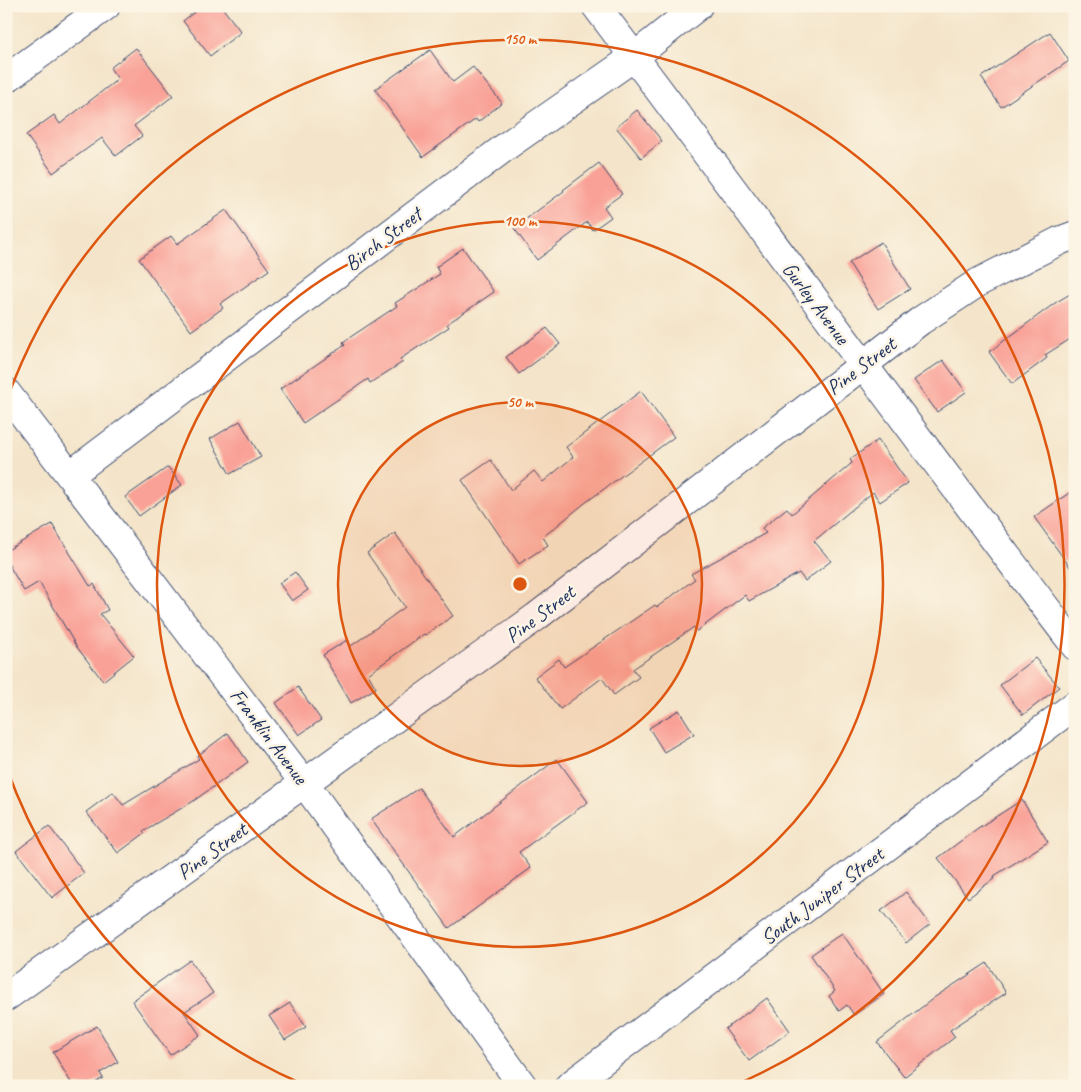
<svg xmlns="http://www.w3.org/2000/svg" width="1081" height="1092" viewBox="0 0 1081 1092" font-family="Caveat,sans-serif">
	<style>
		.building { fill: #f9a197 }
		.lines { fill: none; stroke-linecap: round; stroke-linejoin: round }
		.minor-casing { stroke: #3c4a6e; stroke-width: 30 }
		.tertiary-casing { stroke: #3c4a6e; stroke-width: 30 }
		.minor { stroke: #fff; stroke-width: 28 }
		.tertiary { stroke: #fff; stroke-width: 28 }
		.ring { fill: none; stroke: #de5710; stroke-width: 2.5 }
		.labels { text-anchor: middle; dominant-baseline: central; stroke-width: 5; stroke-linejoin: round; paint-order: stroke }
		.street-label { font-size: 21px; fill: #1b2f5e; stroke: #fcf5e5 }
		.centre { fill: #de5710; stroke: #fcf5e5; stroke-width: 2.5 }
		.ring-label { font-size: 15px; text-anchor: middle; font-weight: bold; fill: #de5710; stroke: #fcf5e5; stroke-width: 5; stroke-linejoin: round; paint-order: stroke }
	</style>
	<rect width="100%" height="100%" fill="#fcf5e5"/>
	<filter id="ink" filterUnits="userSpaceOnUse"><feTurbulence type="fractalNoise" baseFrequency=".02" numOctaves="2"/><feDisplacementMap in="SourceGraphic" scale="10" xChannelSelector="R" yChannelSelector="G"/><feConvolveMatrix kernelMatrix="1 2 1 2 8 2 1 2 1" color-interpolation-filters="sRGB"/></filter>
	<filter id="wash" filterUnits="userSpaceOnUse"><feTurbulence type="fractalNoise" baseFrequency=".0096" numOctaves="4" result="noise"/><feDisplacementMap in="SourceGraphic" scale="20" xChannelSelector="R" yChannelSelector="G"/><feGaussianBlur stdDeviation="1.12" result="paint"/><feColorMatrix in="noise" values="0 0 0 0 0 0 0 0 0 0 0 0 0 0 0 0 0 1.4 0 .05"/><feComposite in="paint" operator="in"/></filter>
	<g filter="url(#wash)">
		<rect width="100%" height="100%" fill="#f4e5ca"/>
		<g id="blocks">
			<g class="building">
				<polygon points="202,6 221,6 241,32 210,56 183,21"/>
				<polygon points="1050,32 1069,61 1001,107 981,77"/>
				<polygon points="136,48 173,96 134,126 142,136 116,156 102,138 53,173 26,135 54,115 60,124 118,79 110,68"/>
				<polygon points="430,50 453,82 473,67 502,103 478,122 476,119 423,157 375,89"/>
				<polygon points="637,110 662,141 641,158 616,127"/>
				<polygon points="599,163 622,194 604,207 611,217 593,230 587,222 537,260 514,228 564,191 563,190"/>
				<polygon points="226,210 269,270 220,304 223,308 191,331 139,259 171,236 177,244"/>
				<polygon points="881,242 910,289 878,309 849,263"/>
				<polygon points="463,248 494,292 447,324 449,327 400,359 403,362 370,383 368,379 303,423 280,389 345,345 343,342 397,306 395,303 440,274 436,267"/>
				<polygon points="1075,291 1075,336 1045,355 1047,358 1012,384 989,352 1055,303"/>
				<polygon points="547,328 560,344 519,374 506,357"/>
				<polygon points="943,360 966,392 937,412 914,380"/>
				<polygon points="641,391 674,437 585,503 543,537 548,545 519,564 462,480 491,460 511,490 534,471 543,482 573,457 566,447"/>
				<polygon points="240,421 261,457 230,474 210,439"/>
				<polygon points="878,440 908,483 880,502 873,492 814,541 831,561 805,581 799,573 749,601 745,595 697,631 694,627 633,669 639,677 614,695 602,678 560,709 535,677 559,659 564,667 655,605 657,607 695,579 691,574 766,533 762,528 787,508 792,514 852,463 850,459"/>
				<polygon points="168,467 182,485 139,516 125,497"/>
				<polygon points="1075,489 1075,574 1034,517"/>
				<polygon points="52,524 90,586 94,584 108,610 100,614 134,656 103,681 76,646 39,582 24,591 6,560 6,551"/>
				<polygon points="395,533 453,616 425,635 424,634 368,674 376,688 351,703 323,655 347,640 351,646 405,607 367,553"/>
				<polygon points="295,572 308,590 292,601 279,583"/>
				<polygon points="1035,658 1059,687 1023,715 1000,685"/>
				<polygon points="298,687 321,720 299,735 276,703"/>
				<polygon points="679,710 694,734 664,752 649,728"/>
				<polygon points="228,733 248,762 192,802 143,831 145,833 118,853 86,812 113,792 123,805 199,759 197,756"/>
				<polygon points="557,759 588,802 519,852 531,868 449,928 371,819 419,788 454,837"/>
				<polygon points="1022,800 1048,842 994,876 995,878 968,898 938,858 978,828"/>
				<polygon points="49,826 84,873 52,898 16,851"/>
				<polygon points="906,892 930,924 906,943 881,911"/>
				<polygon points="842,933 884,994 854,1015 847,1005 839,1011 829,996 835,991 811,955"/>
				<polygon points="190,960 213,993 184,1012 200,1035 170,1055 132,1001"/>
				<polygon points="987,963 1006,993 950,1030 955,1037 904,1077 877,1042 935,997"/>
				<polygon points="767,998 790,1031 749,1061 725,1029"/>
				<polygon points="290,1003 306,1027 285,1040 269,1016"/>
				<polygon points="97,1026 118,1062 100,1073 103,1078 90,1086 73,1086 53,1052"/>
			</g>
		</g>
	</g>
	<g filter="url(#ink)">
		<use href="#blocks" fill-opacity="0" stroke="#3c4a6e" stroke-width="1"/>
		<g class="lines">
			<g class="minor-casing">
				<g id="minor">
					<path d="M596,6c160,213 317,428 479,640"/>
					<polyline points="6,79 106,6"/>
					<polyline points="70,475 508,145 634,57 698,6"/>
					<polyline points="6,997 536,617 920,321 979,282 1059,241 1075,235"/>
					<polyline points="569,1086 1075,705"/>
				</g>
			</g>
			<g class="tertiary-casing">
				<polyline id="tertiary" points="6,392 305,784 523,1086"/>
			</g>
			<use href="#minor" class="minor"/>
			<use href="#tertiary" class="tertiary"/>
		</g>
	</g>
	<circle cx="520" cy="584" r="182" fill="#de5710" fill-opacity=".12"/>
	<g class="ring">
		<circle cx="520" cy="584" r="182"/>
		<circle cx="520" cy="584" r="363"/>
		<path d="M307 1086A545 545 0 0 1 6 766M6 402A545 545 0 1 1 733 1086"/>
	</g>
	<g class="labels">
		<g class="street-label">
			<text transform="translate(383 239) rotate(-37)">Birch Street</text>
			<text transform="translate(816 303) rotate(53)">Gurley Avenue</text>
			<text transform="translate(861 366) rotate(-37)">Pine Street</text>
			<text transform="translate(540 614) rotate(-37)">Pine Street</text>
			<text transform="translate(269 736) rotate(53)">Franklin Avenue</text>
			<text transform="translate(212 851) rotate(-36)">Pine Street</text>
			<text transform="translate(822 896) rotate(-37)">South Juniper Street</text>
		</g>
	</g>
	<circle cx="520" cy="584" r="8" class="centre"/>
	<g class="ring-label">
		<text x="520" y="44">150 m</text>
		<text x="520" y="226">100 m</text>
		<text x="520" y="407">50 m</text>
	</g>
	<rect width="1081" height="1092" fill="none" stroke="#fcf5e5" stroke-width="25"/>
</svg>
